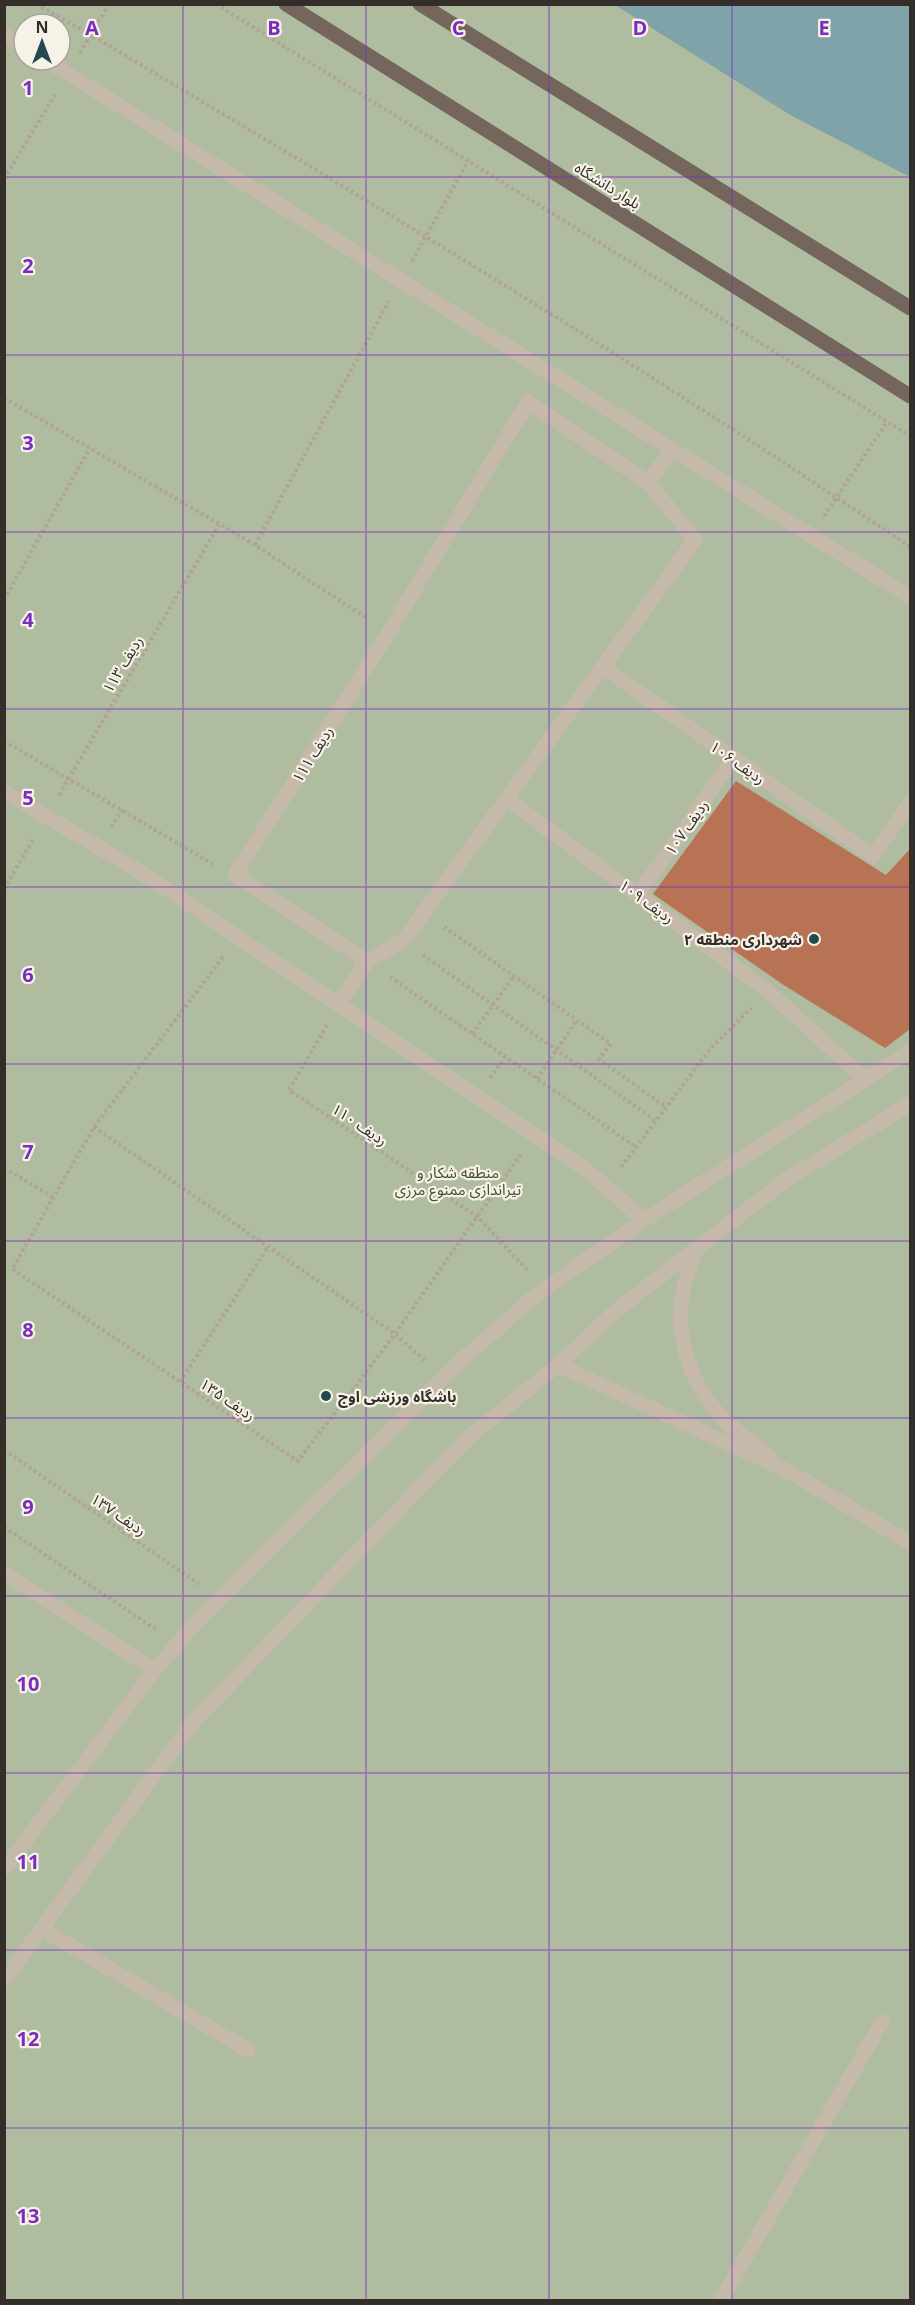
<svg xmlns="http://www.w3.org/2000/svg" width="915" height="2305" viewBox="0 0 915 2305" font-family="'Open Sans','Noto Sans Arabic',sans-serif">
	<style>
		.green { fill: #b0bc9f; fill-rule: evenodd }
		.water { fill: #7fa3a8 }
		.building { fill: #b77353 }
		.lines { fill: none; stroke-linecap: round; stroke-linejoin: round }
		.path { stroke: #b1a395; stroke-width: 4; stroke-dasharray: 3 3; stroke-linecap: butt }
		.minor { stroke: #c5b9aa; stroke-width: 15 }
		.tertiary { stroke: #c5b9aa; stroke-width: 15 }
		.primary { stroke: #74665c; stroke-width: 15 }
		.grid { fill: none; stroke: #7b2cbf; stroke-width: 1.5; stroke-opacity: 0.55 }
		.poi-dot { fill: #234950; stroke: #f7f2e8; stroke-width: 2 }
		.labels { text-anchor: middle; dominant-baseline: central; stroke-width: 4.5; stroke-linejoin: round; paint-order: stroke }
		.street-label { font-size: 15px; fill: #342d29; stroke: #f7f2e8 }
		.poi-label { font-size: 15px; font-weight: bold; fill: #342d29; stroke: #f7f2e8; text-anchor: end }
		.park-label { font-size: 15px; fill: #414f2f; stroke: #f7f2e8 }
		.grid-label { font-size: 20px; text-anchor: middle; font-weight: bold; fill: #7b2cbf; stroke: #f7f2e8; stroke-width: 4.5; stroke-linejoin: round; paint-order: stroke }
	</style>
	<rect width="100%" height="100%" fill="#efe8dd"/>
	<path class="green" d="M5,5h905v2295h-905zM24,24h36v36h-36z"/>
	<polygon class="water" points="615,5 910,5 910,177 792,116"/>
	<polygon class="building" points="736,781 886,875 910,849 910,1029 885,1048 782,984 653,894"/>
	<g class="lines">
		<g class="path">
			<path d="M36,4l55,31c276,165 553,331 819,512"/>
			<polyline points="216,4 910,436"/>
			<polyline points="80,53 109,4"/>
			<polyline points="4,179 55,95"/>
			<polyline points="412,261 468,161"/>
			<polyline points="4,398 255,545 368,619"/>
			<polyline points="824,516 887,422"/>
			<polyline points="255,545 389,301"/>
			<polyline points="4,600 90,448"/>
			<polyline points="4,741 213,864"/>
			<polyline points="59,795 219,525"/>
			<polyline points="111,827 122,810"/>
			<polyline points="4,889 34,838"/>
			<polyline points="444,927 611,1044 599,1059 666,1107"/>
			<polyline points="423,955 656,1121"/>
			<polyline points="223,957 94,1127 12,1269 298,1461 395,1334 521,1154"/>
			<polyline points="390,977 636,1147"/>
			<polyline points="327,1025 289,1090 478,1217 528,1271"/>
			<polyline points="472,1034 514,976"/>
			<polyline points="490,1078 505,1057"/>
			<polyline points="537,1079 577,1020"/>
			<polyline points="94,1127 395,1334 425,1361"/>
			<polyline points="621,1167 710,1049 751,1008"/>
			<polyline points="4,1168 53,1197"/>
			<polyline points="180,1382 268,1247"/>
			<polyline points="4,1450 199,1584"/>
			<polyline points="4,1527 158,1631"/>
		</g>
		<g class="minor">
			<polyline points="4,34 24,46"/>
			<polyline points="46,60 910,597"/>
			<polyline points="603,667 873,856 910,803"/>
			<path d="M4,792c79,46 160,91 234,146l345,229 61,53"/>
			<polyline points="507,799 768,991 865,1079"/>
			<polyline points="638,895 733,759"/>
			<polyline points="367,961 235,875 389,632 528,402 648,482"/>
			<polyline points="338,1005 367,961 403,941 695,540 648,482 673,449"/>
			<path d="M697,1249c-4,10 -8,20 -11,31 -14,44 1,96 30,131 14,17 35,31 53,45"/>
			<polyline points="558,1365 788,1471 910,1543"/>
			<polyline points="4,1573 155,1670"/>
			<polyline points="42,1929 248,2050"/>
			<polyline points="721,2300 882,2022"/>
		</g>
		<g class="tertiary">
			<polyline points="4,1869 155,1670 200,1618 466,1356 535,1296 644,1220 910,1051"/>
			<polyline points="4,1980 193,1722 469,1437 558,1365 618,1309 786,1180 910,1104"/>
		</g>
		<g class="primary">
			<polyline points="286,4 910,396"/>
			<polyline points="420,4 910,308"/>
		</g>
	</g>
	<path class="grid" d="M183,4v2296M366,4v2296M549,4v2296M732,4v2296M4,177h906M4,355h906M4,532h906M4,709h906M4,887h906M4,1064h906M4,1241h906M4,1418h906M4,1596h906M4,1773h906M4,1950h906M4,2128h906"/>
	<g class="poi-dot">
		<circle cx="814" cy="939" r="6"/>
		<circle cx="326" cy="1396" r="6"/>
	</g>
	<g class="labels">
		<g class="street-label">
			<text transform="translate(608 185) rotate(32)">بلوار دانشگاه</text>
			<text transform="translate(122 664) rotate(-59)">ردیف ۱۱۳</text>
			<text transform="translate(312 754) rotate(-58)">ردیف ۱۱۱</text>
			<text transform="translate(738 762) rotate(35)">ردیف ۱۰۶</text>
			<text transform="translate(686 827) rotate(-55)">ردیف ۱۰۷</text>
			<text transform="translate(647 901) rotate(36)">ردیف ۱۰۹</text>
			<text transform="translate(360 1124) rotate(34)">ردیف ۱۱۰</text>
			<text transform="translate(228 1399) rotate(34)">ردیف ۱۳۵</text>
			<text transform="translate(119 1514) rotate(34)">ردیف ۱۳۷</text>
		</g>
		<g class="poi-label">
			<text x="802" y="939">شهرداری منطقه ۲</text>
			<text x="338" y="1396" text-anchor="start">باشگاه ورزشی اوج</text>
		</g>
		<g class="park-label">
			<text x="458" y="1172">منطقه شکار و<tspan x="458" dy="17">تیراندازی ممنوع مرزی</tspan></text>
		</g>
	</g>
	<g class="grid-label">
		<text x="92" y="35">A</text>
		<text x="274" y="35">B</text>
		<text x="458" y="35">C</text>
		<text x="640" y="35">D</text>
		<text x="824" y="35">E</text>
		<text x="28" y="95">1</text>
		<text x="28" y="273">2</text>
		<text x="28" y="450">3</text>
		<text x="28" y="627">4</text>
		<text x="28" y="805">5</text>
		<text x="28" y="982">6</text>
		<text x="28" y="1159">7</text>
		<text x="28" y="1337">8</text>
		<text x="28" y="1514">9</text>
		<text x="28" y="1691">10</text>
		<text x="28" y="1869">11</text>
		<text x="28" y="2046">12</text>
		<text x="28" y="2223">13</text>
	</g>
	<rect width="915" height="2305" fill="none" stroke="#342d29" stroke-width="12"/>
	<g transform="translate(42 42)"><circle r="28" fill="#f7f2e8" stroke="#a9a39c" stroke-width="1.5"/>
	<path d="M0-4.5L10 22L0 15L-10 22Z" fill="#234950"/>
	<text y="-9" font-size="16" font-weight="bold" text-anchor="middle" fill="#342d29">N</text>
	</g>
</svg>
